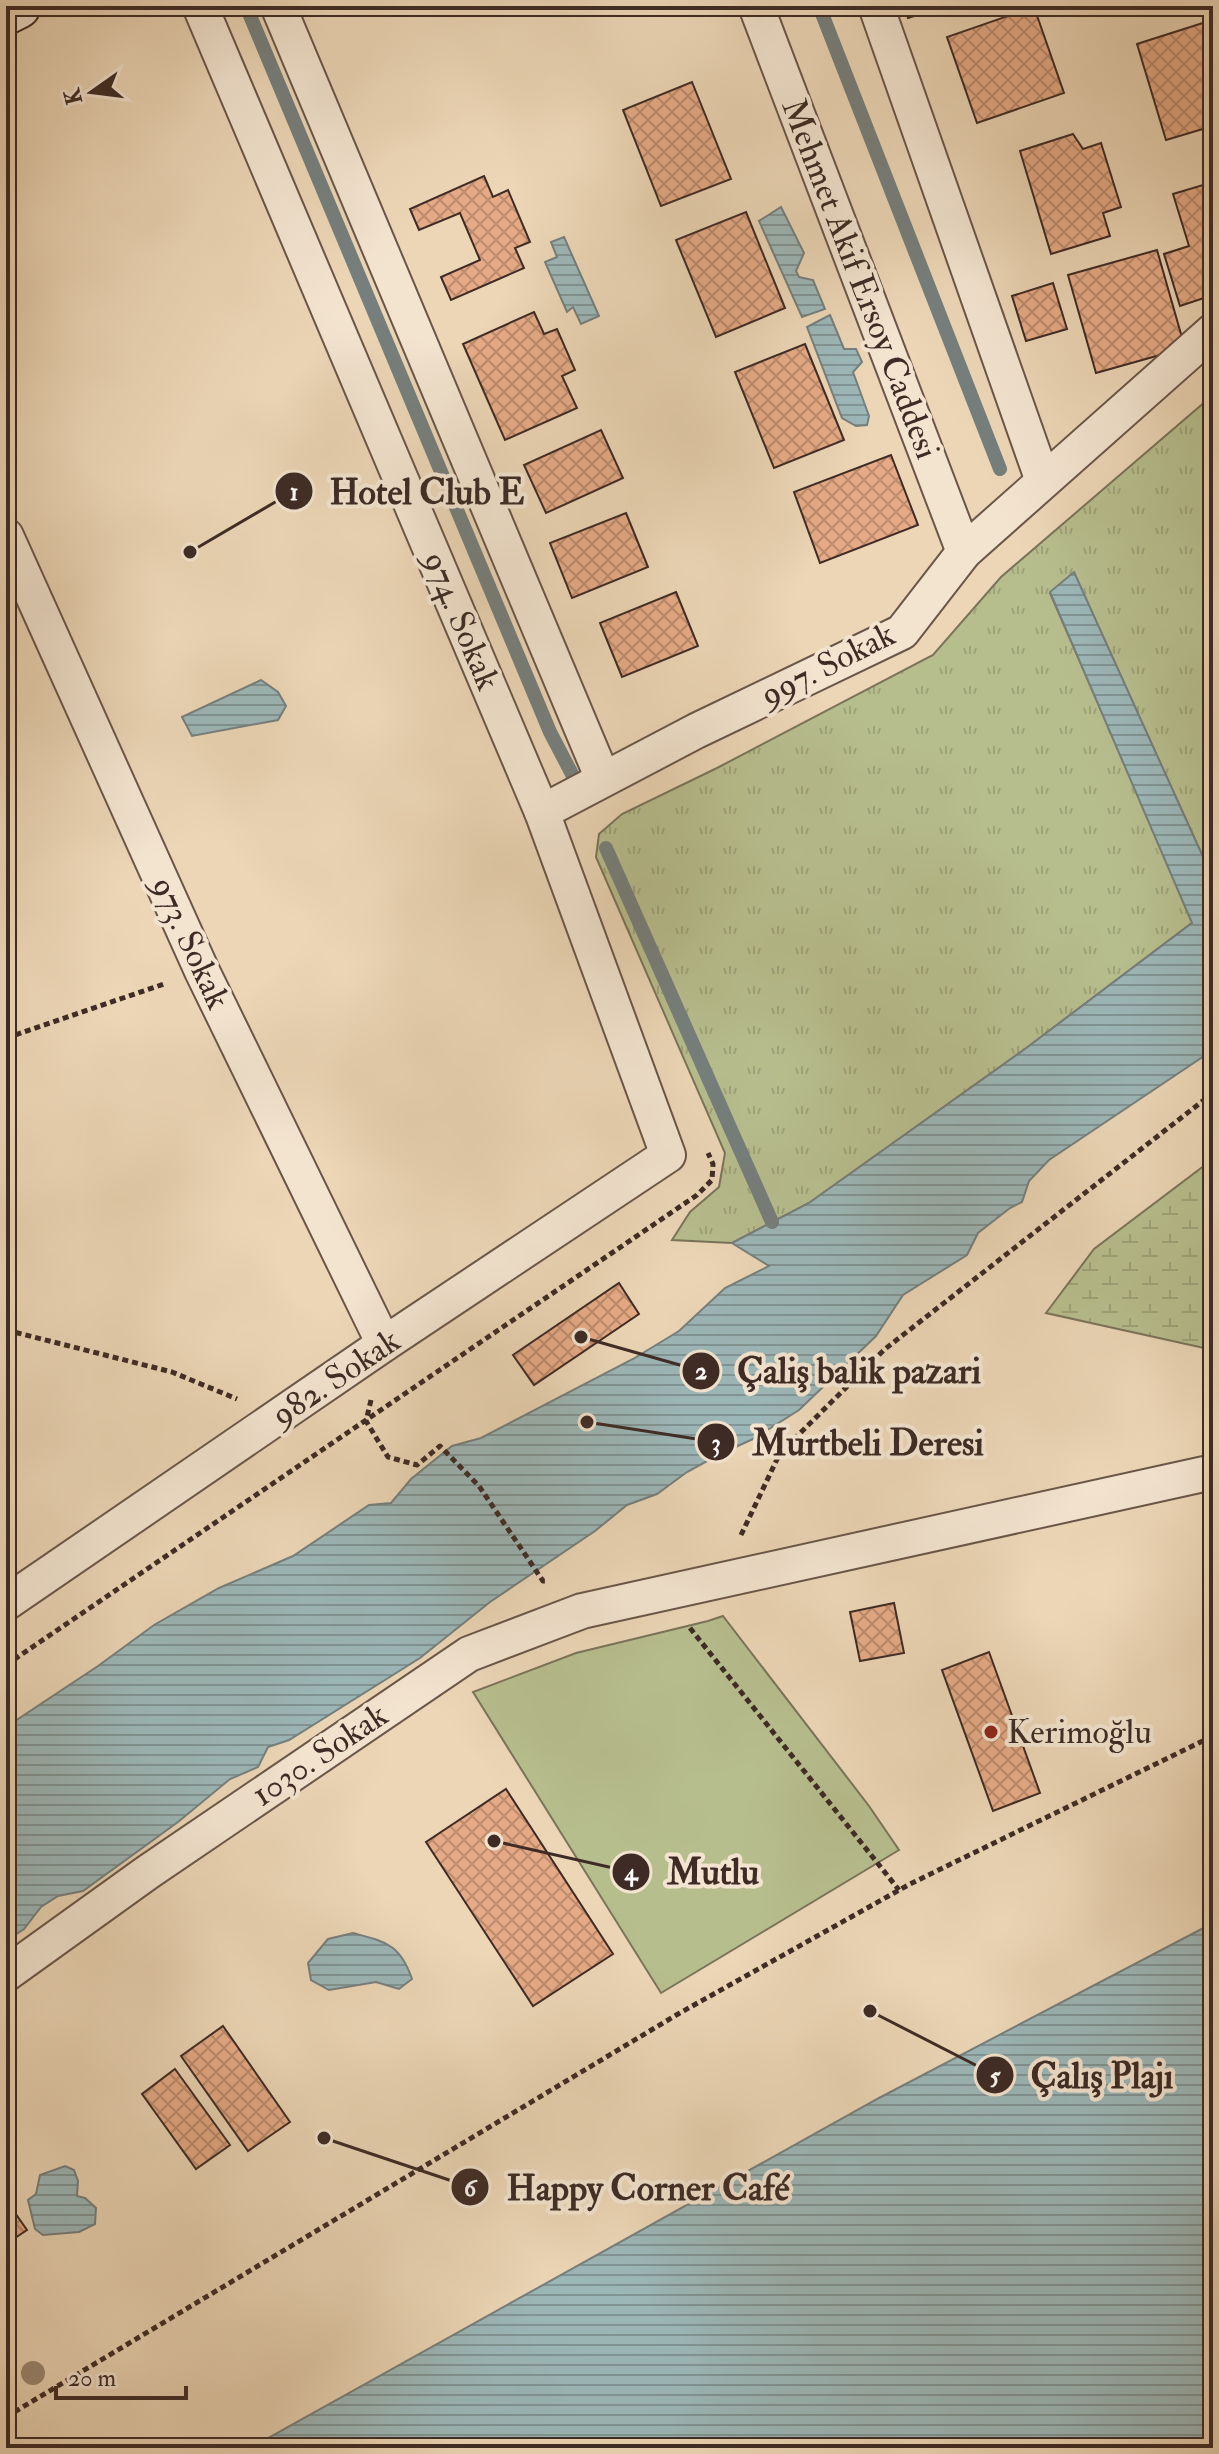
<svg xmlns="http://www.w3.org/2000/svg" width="1219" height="2454" viewBox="0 0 1219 2454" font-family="'IM FELL Double Pica',serif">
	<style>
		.grass { fill: url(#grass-tufts); stroke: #7a745a; stroke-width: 2 }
		.wetland { fill: url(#wetland-marsh); stroke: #7a745a; stroke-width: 2 }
		.park { fill: #b7be8e; stroke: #7a745a; stroke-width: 2 }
		.water { fill: url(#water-rules); stroke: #767f7d; stroke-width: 2 }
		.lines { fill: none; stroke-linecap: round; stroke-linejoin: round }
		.stream { stroke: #767f7d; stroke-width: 14 }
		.building { fill: url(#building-cross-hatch); stroke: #3e2b25; stroke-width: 2 }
		.street-casing { stroke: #6a5649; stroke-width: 38 }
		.secondary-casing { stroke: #3e2b25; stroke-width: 48 }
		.path { stroke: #3e2b25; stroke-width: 5; stroke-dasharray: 6 4; stroke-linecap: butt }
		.street { stroke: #f3e4d0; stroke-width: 34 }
		.secondary { stroke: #f3e4d0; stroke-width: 44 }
		.tree { fill: #9a8872 }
		.poi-dot { fill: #8f2418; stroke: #f3e4d0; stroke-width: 3 }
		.labels { text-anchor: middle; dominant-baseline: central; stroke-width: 8; stroke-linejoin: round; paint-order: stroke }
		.street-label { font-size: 34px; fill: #3e2b25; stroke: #f3e4d0 }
		.poi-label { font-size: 34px; fill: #3e2b25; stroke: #f3e4d0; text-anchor: start }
		.leader { fill: none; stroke: #3e2b25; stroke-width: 3 }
		.callout-dot { fill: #3e2b25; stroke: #f3e4d0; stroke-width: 3 }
		.mark-label { font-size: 24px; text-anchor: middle; font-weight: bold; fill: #fff }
		.callout-label { font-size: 36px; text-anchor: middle; font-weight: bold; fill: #3e2b25; stroke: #f3e4d0; stroke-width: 8; stroke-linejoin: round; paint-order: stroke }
	</style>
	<defs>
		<pattern id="grass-tufts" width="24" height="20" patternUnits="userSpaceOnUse" patternTransform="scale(2)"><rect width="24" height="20" fill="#b7be8e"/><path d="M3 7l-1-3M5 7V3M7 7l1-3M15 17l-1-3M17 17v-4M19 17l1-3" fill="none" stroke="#9ea37a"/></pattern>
		<pattern id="wetland-marsh" width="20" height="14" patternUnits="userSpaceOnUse" patternTransform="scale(2)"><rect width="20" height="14" fill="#b7be8e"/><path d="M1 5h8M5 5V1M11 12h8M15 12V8" fill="none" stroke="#9ea37a"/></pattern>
		<pattern id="water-rules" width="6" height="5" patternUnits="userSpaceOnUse" patternTransform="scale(2)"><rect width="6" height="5" fill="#9cb7b8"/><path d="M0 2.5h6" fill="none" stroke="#819595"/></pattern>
		<pattern id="building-cross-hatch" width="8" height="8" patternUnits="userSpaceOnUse" patternTransform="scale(2)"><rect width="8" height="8" fill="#e6ab86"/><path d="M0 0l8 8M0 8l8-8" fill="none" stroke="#bc8b6d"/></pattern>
	</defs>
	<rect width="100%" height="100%" fill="#ecd6b6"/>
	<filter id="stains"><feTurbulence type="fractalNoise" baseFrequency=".0025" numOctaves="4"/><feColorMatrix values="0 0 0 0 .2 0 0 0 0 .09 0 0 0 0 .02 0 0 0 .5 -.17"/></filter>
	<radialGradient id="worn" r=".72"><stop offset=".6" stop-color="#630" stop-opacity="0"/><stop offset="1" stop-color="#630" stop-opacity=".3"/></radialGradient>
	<polygon class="grass" points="1213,395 1213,879 1074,573 1050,593 1193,922 1025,1049 809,1203 732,1243 672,1240 690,1212 719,1187 725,1153 596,857 599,834 622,814 717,768 933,655 1001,577"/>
	<polygon class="wetland" points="1213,1159 1213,1350 1046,1313 1094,1249"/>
	<polygon class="park" points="723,1616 869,1806 899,1850 661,1993 473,1692 576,1653 708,1621"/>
	<g class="water">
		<polygon points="781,207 804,253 796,271 799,277 813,280 825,309 802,317 759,221"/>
		<polygon points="564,237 599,316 581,324 573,307 567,312 545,262 557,257 551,242"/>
		<polygon points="830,315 844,349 856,349 862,362 853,372 869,416 867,425 856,426 842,418 807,327"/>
		<polygon points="1074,572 1213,879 1213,1050 1049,1160 1029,1181 1022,1202 1010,1208 978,1233 967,1255 903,1295 876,1336 799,1410 753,1439 718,1455 687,1472 657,1494 627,1505 595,1531 490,1602 420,1658 289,1740 268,1747 258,1767 230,1779 178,1822 83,1891 58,1896 41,1907 24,1929 6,1941 6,1727 98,1666 154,1625 219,1588 293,1556 369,1505 391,1503 411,1479 452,1446 481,1438 633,1359 679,1331 725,1288 769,1266 732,1243 809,1203 1025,1049 1192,923 1050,592"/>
		<polygon points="261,680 278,692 286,706 278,720 192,736 182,717"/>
		<polygon points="1213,1923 1213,2448 250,2448 879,2098"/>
		<path d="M353,1933c33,9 47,11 59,46l-13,10 -23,-7 -47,8 -18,-10 -3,-17 20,-24z"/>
		<polygon points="65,2166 74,2170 78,2181 77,2196 85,2198 96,2208 95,2224 79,2232 43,2235 35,2229 28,2200 36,2194 40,2175"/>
	</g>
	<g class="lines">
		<g class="stream">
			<polyline points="246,6 550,732 573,776"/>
			<polyline points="819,6 1000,469"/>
			<polyline points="606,848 772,1222"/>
		</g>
	</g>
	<g class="building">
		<polygon points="904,6 946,6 908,18"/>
		<polygon points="1034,7 1064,93 977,123 947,37"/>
		<polygon points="1209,21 1213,33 1213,126 1166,140 1137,44"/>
		<polygon points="692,82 731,179 661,206 623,110"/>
		<polygon points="1073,134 1083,149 1101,143 1121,207 1103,213 1110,236 1051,254 1020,151"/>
		<polygon points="484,176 493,197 508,190 530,242 515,248 524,268 451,300 441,277 480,260 460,213 419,230 410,209"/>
		<polygon points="1213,182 1213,295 1180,306 1164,254 1189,246 1173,194"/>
		<polygon points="746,212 785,308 716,337 676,240"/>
		<polygon points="1157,250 1185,348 1096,373 1068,275"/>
		<polygon points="1053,283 1067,329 1026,341 1012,296"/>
		<polygon points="534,312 544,334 557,329 575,370 562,376 577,408 505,440 463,344"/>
		<polygon points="805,344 844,440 774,468 735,372"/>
		<polygon points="601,430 623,478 546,513 524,465"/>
		<polygon points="891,455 918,525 820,563 794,492"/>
		<polygon points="626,513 648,567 572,598 550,543"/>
		<polygon points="676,592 698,646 622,677 600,623"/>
		<polygon points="619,1283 639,1314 534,1385 513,1355"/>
		<polygon points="894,1603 904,1653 860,1661 850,1612"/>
		<polygon points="989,1652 1040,1793 993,1811 942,1670"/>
		<polygon points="506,1789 613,1954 533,2006 426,1842"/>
		<polygon points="223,2026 290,2122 248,2151 181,2056"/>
		<polygon points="175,2069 230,2145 196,2169 142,2094"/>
		<polygon points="6,2200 27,2230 6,2244"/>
	</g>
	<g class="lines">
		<g class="street-casing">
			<g id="street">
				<polyline points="278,6 603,779"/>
				<polyline points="756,6 964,552"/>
				<polyline points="876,6 1043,481"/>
				<polyline points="6,536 202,971 384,1344"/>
				<polyline points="542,812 696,731 902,632 964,552 1213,331"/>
				<polyline points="6,1603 384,1344 668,1155 542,812 200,6"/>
				<polyline points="6,1974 148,1872 469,1654 582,1611 1213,1472"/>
			</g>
		</g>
		<g class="secondary-casing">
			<polyline id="secondary" points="6,12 18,6"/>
		</g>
		<g class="path">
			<polyline points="6,1038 164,984"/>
			<polyline points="6,1330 172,1372 237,1399"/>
			<polyline points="371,1400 366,1421 388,1457 417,1465 440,1446 479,1486 543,1581 547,1581"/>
			<polyline points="741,1535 780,1453 885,1349 1213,1093"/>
			<polyline points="690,1628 899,1890"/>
			<polyline points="6,1665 697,1195 712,1180 713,1164 708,1153"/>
			<polyline points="6,2417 678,2014 910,1884 1213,1736"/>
		</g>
		<use href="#street" class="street"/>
		<use href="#secondary" class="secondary"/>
	</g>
	<circle class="tree" cx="33" cy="2373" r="12"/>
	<circle class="poi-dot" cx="991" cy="1732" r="8"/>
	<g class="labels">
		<g class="street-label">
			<text transform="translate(860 279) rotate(69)">Mehmet Akif Ersoy Caddesi</text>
			<text transform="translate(461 621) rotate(67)">974. Sokak</text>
			<text transform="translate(828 665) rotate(-27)">997. Sokak</text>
			<text transform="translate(190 943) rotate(65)">973. Sokak</text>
			<text transform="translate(336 1378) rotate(-34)">982. Sokak</text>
			<text transform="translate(320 1755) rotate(-34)">1030. Sokak</text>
		</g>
		<g class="poi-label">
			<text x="1007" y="1732">Kerimoğlu</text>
		</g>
	</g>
	<path class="leader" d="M190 552L294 491M581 1337L701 1371M587 1422L716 1442M494 1841L631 1872M870 2011L995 2075M324 2138L470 2187"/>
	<g class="callout-dot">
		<circle cx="190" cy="552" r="8"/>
		<circle cx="581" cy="1337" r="8"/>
		<circle cx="587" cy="1422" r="8"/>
		<circle cx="494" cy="1841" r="8"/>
		<circle cx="870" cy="2011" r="8"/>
		<circle cx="324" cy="2138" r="8"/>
		<circle cx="294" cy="491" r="20"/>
		<circle cx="701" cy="1371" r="20"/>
		<circle cx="716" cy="1442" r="20"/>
		<circle cx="631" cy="1872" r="20"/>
		<circle cx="995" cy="2075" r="20"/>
		<circle cx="470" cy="2187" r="20"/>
	</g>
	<g class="mark-label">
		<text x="294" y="500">1</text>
		<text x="701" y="1379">2</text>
		<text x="716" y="1451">3</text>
		<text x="631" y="1880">4</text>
		<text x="995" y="2084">5</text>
		<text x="470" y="2196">6</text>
	</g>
	<g class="callout-label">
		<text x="427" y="504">Hotel Club E</text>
		<text x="859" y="1383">Çaliş balik pazari</text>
		<text x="868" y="1455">Murtbeli Deresi</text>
		<text x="713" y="1884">Mutlu</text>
		<text x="1102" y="2088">Çalış Plajı</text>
		<text x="648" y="2200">Happy Corner Café</text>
	</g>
	<rect width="1219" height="2454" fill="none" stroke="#ecd6b6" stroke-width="32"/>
	<rect x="8" y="8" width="1203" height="2438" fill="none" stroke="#3e2b25" stroke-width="4"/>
	<rect x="16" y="16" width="1187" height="2422" fill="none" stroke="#3e2b25" stroke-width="2"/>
	<g transform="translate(92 92) rotate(256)" stroke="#f3e4d0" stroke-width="6" paint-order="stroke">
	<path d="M0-6L14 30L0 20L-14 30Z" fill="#3e2b25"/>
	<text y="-12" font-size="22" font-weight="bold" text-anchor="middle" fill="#3e2b25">K</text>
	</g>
	<path d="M56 2386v12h130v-12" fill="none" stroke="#3e2b25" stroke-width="4"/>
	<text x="68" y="2386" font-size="24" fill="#3e2b25" stroke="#f3e4d0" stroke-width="6" paint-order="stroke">20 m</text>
	<rect width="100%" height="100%" filter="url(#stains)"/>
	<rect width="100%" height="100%" fill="url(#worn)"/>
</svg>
